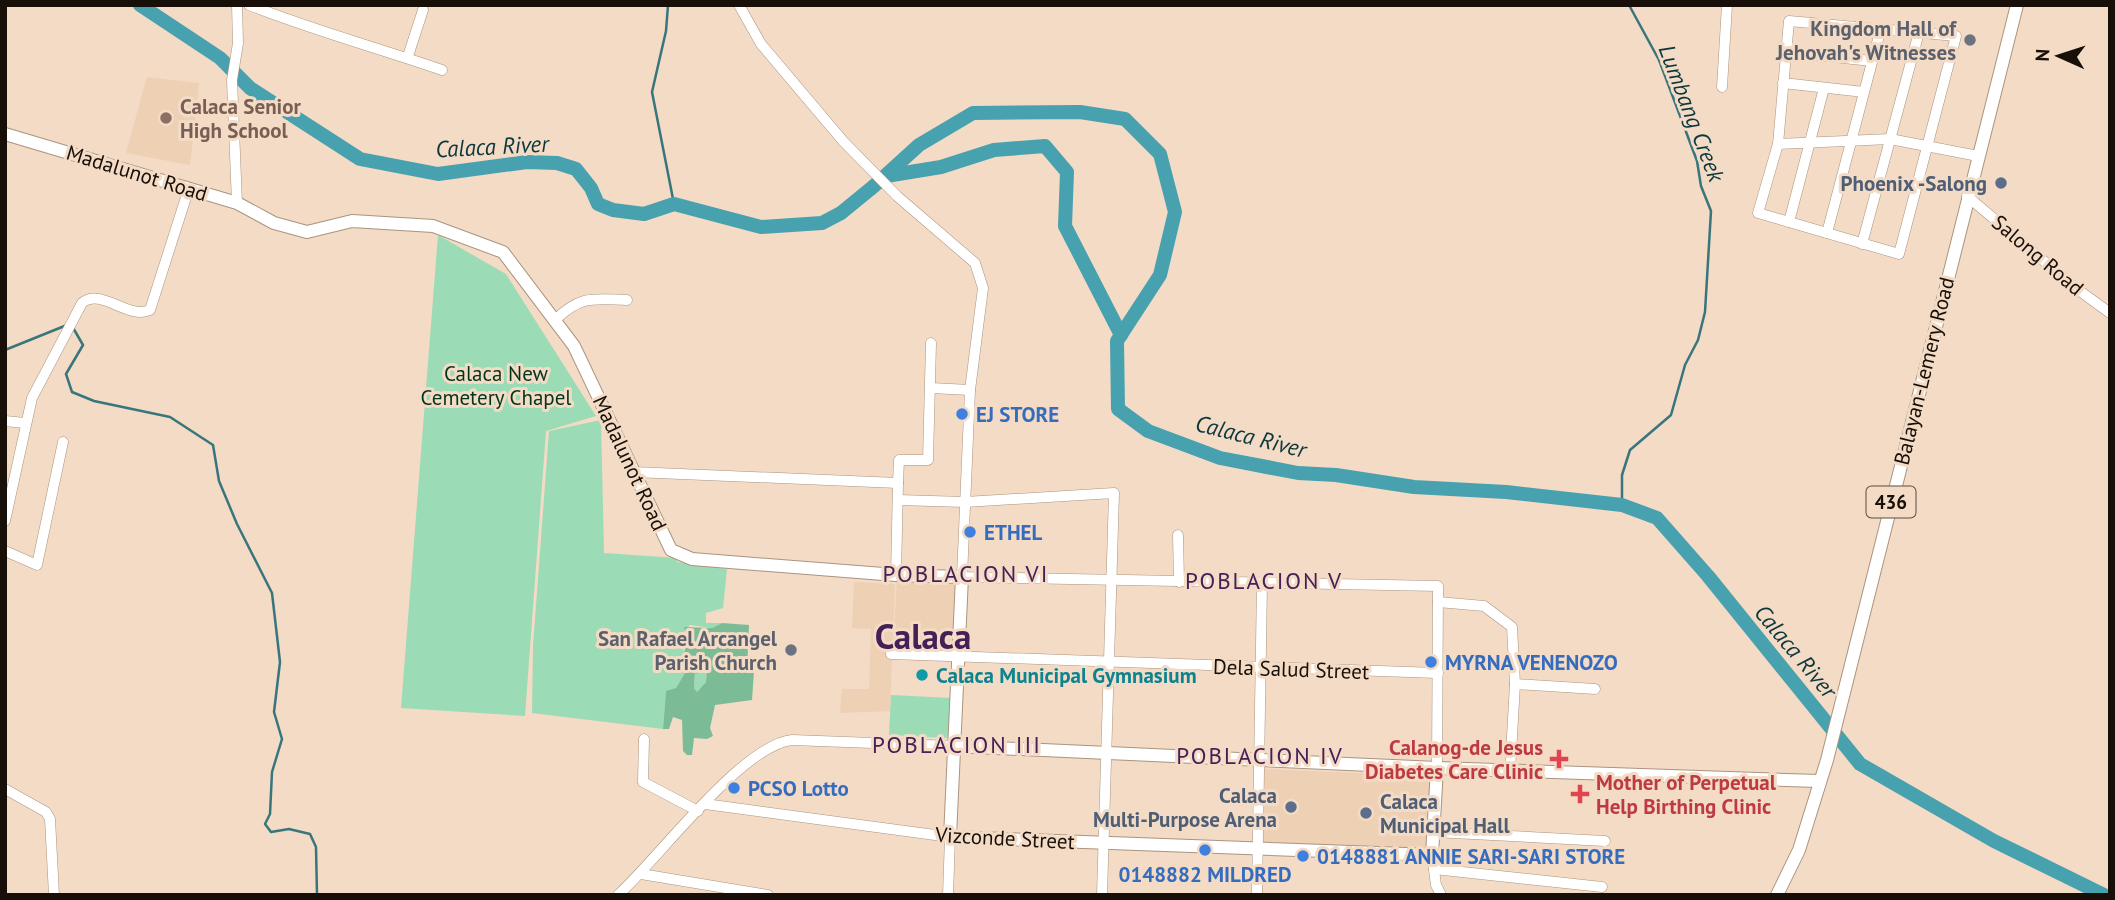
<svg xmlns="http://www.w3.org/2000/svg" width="2115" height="900" viewBox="0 0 2115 900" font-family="'PT Sans',sans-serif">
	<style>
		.built { fill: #eed0b4 }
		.green { fill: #9bdcb6 }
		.forest { fill: #7bbc97 }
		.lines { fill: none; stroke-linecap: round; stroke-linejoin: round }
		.stream { stroke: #39757c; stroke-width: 2.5 }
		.river { stroke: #48a1ae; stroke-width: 14 }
		.minor-casing { stroke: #aa947f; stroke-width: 11 }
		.major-casing { stroke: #aa947f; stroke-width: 14 }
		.minor { stroke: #fff; stroke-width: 10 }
		.major { stroke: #fff; stroke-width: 12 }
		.worship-dot { fill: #6b7280; stroke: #f3dbc5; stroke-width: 2.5 }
		.education-dot { fill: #8d6e63; stroke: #f3dbc5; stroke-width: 2.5 }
		.service-dot { fill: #5c6f8a; stroke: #f3dbc5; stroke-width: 2.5 }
		.shop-dot { fill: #3f7fe0; stroke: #f3dbc5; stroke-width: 2.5 }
		.culture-dot { fill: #0f9aa8; stroke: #f3dbc5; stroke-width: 2.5 }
		.health-dot { fill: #e0444e; stroke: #f3dbc5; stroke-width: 2.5 }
		.labels { text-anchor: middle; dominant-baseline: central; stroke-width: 6; stroke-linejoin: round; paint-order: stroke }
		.shield { fill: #f3dbc5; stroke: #594c41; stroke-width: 2 }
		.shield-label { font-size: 19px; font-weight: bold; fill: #170f08 }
		.worship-label { font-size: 21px; font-weight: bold; fill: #5b616d; stroke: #f3dbc5; text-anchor: end }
		.education-label { font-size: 21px; font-weight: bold; fill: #785e54; stroke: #f3dbc5; text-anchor: start }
		.street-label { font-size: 21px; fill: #170f08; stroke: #f3dbc5 }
		.service-label { font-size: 21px; font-weight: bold; fill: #4e5e75; stroke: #f3dbc5; text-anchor: end }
		.park-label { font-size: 21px; fill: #00351d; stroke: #f3dbc5 }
		.shop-label { font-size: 21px; font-weight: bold; fill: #366cbe; stroke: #f3dbc5; text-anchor: start }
		.culture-label { font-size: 21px; font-weight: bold; fill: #0d838f; stroke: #f3dbc5; text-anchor: start }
		.health-label { font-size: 21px; font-weight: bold; fill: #be3a42; stroke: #f3dbc5; text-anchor: end }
		.water-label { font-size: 23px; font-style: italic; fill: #0c373d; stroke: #f3dbc5 }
		.neighbourhood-label { font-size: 23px; letter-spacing: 2px; fill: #452056; stroke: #f3dbc5 }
		.town-label { font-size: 35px; font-weight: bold; fill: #452056; stroke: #f3dbc5 }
	</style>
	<rect width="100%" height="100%" fill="#f3dbc5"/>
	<g class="built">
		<polygon points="147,77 199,83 190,165 126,153"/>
		<polygon points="897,579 957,582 954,652 893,649"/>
		<polygon points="854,582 895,584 890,711 840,713 842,689 869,689 871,629 852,628"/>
		<polygon points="1263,769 1430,776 1427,850 1260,843"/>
	</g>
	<g class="green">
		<polygon points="438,235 506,274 596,416 546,431 525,716 401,708"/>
		<polygon points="601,420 604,553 677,558 677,562 727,569 723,608 706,613 706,623 722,623 712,628 690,625 684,631 687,637 683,650 708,660 706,682 697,692 694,688 695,672 685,673 676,688 666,692 663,729 532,713 533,646 549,431"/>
		<polygon points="891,695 951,698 950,735 946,738 889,735"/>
	</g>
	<polygon class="forest" points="722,623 749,625 747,670 754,671 752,700 715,705 710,728 713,736 707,739 694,738 692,755 687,755 683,751 682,720 673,717 669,729 663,729 666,691 676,688 685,673 695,671 694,688 697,692 706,682 708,659 703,656 684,655 687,637 684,627 712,628"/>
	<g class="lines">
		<g class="stream">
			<polyline points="668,5 666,31 652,92 674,204"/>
			<polyline points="72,326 83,345 66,374 72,392 94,401 170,417 213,445 219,481 237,524 272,593 280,662 274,712 282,739 272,772 270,814 265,824 271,832 289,829 310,834 316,847 317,895"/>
			<polyline points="5,350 67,325"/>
			<polyline points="1622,505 1622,475 1630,450 1671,415 1685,365 1698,340 1705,312 1711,211 1701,186 1697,161 1659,60 1629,5"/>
		</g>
		<g class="river">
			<polyline points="140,5 220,58 250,88 360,159 438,174 527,162 557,163 576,169 591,188 598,204 613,210 644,214 674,204 761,227 822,223 841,213 874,186 919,145 973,113 1080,112 1125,119 1160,154 1175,212 1160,275 1117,341 1118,409 1148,431 1220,458 1298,473 1336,475 1414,487 1506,492 1622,505 1657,518 1708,576 1860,764 1994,841 2104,895"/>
			<polyline points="886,176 941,167 994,150 1045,146 1067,172 1065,226 1121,335"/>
		</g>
		<g class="minor-casing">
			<g id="minor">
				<path d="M249,5c63,25 129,43 193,65"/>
				<polyline points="739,5 761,44 843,141 897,196 975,263 983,288 970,390 962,577 1438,586 1437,768"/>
				<polygon points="1789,21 1956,36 1899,254 1758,213 1778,144"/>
				<polyline points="1786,52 1872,61"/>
				<polyline points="408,56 423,10"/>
				<polyline points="1783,83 1864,92"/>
				<polyline points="1722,87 1727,5"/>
				<polyline points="1778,144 1890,139 1978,156"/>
				<polyline points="1967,196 2077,289 2110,313"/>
				<polyline points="237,203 232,80 238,43 237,5"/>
				<polyline points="1789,222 1824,88"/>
				<polyline points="1827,233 1881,28"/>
				<polyline points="1862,244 1919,32"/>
				<path d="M555,320c26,-25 37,-21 72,-20"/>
				<polyline points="931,388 970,390"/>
				<polyline points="5,421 25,423"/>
				<polyline points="633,472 898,483 899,460 928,460 931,343"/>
				<polyline points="898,500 965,502 1114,493 1102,895"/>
				<path d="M5,521l27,-123 50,-95c19,-16 46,17 68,7l39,-122"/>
				<polyline points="1178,535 1179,582"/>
				<polyline points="5,551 37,565 63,442"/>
				<polyline points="896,575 898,483"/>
				<polyline points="1438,602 1484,606 1512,627 1515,684"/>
				<polyline points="891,654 1438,673"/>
				<polyline points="644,739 643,782 698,811"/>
				<polyline points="1510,771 1515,684 1595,689"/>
				<polyline points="5,789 46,812 50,819 54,895"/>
				<polyline points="705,804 950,837 948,895"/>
				<polyline points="1433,832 1605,841"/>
				<polyline points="1432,855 1436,885 1441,895"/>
				<polyline points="1434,869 1602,887"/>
				<polyline points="641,874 768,895"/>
				<path d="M618,895c40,-36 124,-150 174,-155l161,6"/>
				<polyline points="1257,895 1262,583"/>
			</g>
		</g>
		<g class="major-casing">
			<g id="major">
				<polyline points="5,134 237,203 274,223 307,232 352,221 433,226 503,252 574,346 671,550 692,559 896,575 962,577 950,837 1432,855 1437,768"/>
				<polyline points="953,746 1437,768 1818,781"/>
				<polyline points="1777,895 1799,850 1827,760 2017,5"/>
			</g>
		</g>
		<use href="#minor" class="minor"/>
		<use href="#major" class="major"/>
	</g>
	<g class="worship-dot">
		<circle cx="1970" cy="40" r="7"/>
		<circle cx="791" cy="650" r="7"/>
	</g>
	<circle class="education-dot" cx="166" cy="118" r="7"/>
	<g class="service-dot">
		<circle cx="2001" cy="183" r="7"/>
		<circle cx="1291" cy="807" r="7"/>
		<circle cx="1366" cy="813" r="7"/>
	</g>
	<g class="shop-dot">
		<circle cx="962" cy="414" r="7"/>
		<circle cx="970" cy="532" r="7"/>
		<circle cx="1431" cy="662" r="7"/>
		<circle cx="734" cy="788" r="7"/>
		<circle cx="1205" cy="850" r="7"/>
		<circle cx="1303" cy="856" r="7"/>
	</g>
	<circle class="culture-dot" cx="922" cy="675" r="7"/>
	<g class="health-dot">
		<path d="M1555.5 748.5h7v7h7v7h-7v7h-7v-7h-7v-7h7z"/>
		<path d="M1576.5 783.5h7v7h7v7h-7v7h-7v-7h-7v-7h7z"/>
	</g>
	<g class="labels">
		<rect class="shield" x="1866.5" y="486.5" width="49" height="31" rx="5"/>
		<g class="shield-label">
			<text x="1891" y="502">436</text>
		</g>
		<g class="worship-label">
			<text x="1956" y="28">Kingdom Hall of<tspan x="1956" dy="24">Jehovah's Witnesses</tspan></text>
			<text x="777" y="638">San Rafael Arcangel<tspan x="777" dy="24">Parish Church</tspan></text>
		</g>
		<g class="education-label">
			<text x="180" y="106">Calaca Senior<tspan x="180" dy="24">High School</tspan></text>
		</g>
		<g class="street-label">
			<text transform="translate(137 173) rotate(17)">Madalunot Road</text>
			<text transform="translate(2038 255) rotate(40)">Salong Road</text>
			<text transform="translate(1924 371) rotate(-76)">Balayan-Lemery Road</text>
			<text transform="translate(630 463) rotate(65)">Madalunot Road</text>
			<text transform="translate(1291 669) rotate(2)">Dela Salud Street</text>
			<text transform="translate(1005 838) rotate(3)">Vizconde Street</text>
		</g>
		<g class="service-label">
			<text x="1987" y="183">Phoenix -Salong</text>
			<text x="1277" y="795">Calaca<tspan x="1277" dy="24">Multi-Purpose Arena</tspan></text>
			<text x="1380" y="801" text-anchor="start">Calaca<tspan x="1380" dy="24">Municipal Hall</tspan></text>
		</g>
		<g class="park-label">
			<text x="496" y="373">Calaca New<tspan x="496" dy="24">Cemetery Chapel</tspan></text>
		</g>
		<g class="shop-label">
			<text x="976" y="414">EJ STORE</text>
			<text x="984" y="532">ETHEL</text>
			<text x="1445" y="662">MYRNA VENENOZO</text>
			<text x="748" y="788">PCSO Lotto</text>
			<text x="1317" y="856">0148881 ANNIE SARI-SARI STORE</text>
			<text x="1205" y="874" text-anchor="middle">0148882 MILDRED</text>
		</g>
		<g class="culture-label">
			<text x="936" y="675">Calaca Municipal Gymnasium</text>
		</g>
		<g class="health-label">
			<text x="1543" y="747">Calanog-de Jesus<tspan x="1543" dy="24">Diabetes Care Clinic</tspan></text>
			<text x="1596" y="782" text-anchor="start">Mother of Perpetual<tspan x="1596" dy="24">Help Birthing Clinic</tspan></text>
		</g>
		<g class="water-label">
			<text transform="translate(1692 113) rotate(69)">Lumbang Creek</text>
			<text transform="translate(492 146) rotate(-3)">Calaca River</text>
			<text transform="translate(1251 436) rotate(14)">Calaca River</text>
			<text transform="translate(1796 651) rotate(50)">Calaca River</text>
		</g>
		<g class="neighbourhood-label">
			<text x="966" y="573">POBLACION VI</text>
			<text x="1264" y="580">POBLACION V</text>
			<text x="957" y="744">POBLACION III</text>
			<text x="1260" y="755">POBLACION IV</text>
		</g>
		<g class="town-label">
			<text x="923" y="636">Calaca</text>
		</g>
	</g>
	<rect width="2115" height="900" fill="none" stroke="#170f08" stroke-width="14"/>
	<g transform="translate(2059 56) rotate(273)" stroke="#f3dbc5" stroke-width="5" paint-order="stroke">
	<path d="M0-5L12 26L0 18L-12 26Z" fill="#170f08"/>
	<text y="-10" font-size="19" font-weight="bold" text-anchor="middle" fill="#170f08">N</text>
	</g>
</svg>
